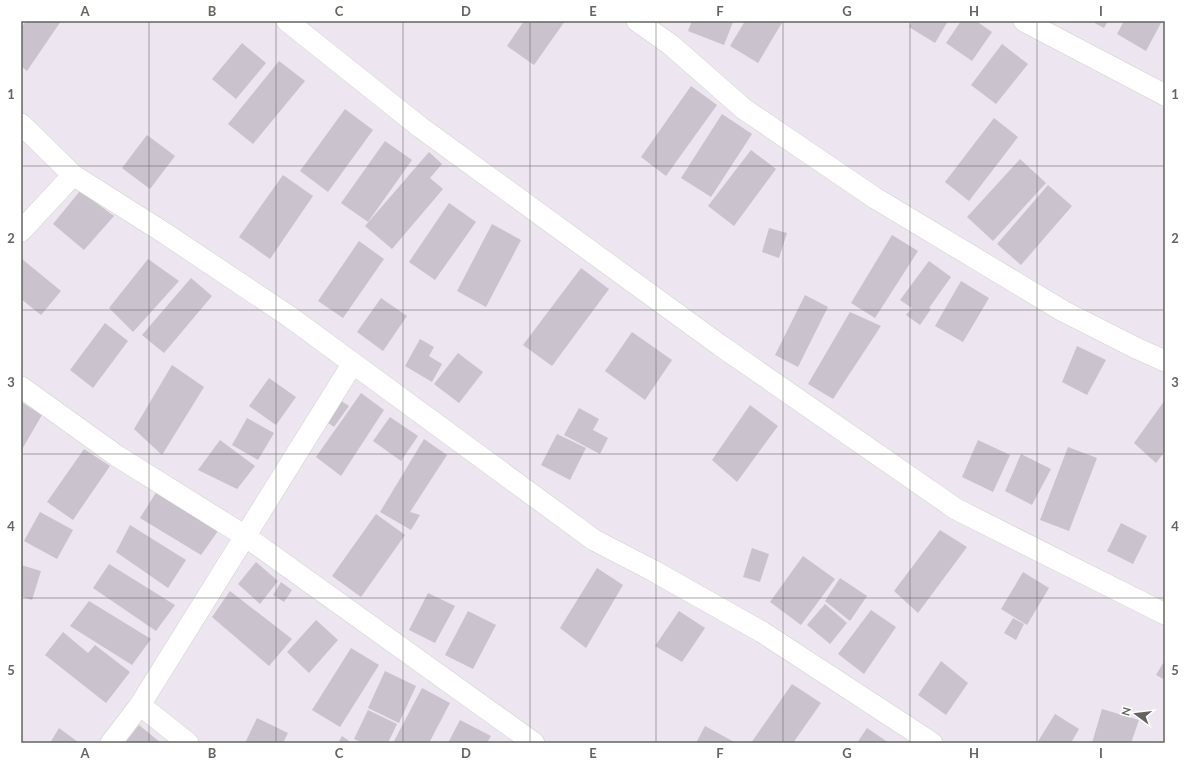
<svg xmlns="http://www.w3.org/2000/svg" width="1186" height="764" viewBox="0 0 1186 764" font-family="Lato,sans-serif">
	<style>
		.building { fill: #cac3cd }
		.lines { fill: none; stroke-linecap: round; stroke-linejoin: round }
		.street-casing { stroke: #d0d4cd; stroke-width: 22 }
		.street { stroke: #fff; stroke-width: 21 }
		.grid { fill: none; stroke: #61655d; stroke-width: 1; stroke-opacity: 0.55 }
		.neatline { fill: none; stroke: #61655d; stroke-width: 1.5 }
		.grid-label { font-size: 13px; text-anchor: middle; font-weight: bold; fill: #61655d }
	</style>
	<rect width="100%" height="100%" fill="#ede5ef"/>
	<g class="building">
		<polygon points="26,21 61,21 27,71 21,66 21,28"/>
		<polygon points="524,21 565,21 534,65 507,46"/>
		<polygon points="692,21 729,21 733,22 724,45 688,31"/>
		<polygon points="745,21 783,21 758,63 730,46"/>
		<polygon points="912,21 948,21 935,43 909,27"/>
		<polygon points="961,21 976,21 992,32 972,61 946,43"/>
		<polygon points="1091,21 1108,21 1104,28"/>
		<polygon points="1124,21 1162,21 1146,51 1117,34"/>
		<polygon points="242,43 266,63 236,99 212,79"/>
		<polygon points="1002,44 1028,64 996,104 971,85"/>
		<polygon points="279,61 305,81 253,144 228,124"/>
		<polygon points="691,86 717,105 666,176 641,157"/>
		<polygon points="345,109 373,130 328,192 300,171"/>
		<polygon points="722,114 752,134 711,197 681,178"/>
		<polygon points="994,118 1018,137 969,201 945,182"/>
		<polygon points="147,135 175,156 150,189 122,168"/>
		<polygon points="385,141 412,160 368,222 341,203"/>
		<polygon points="751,150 776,169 734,226 708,206"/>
		<polygon points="429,152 442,164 430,178 443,189 392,249 365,226"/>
		<polygon points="1020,159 1046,183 993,241 967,217"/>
		<polygon points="283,175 313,196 270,259 239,237"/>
		<polygon points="1048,185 1072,206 1021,265 997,244"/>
		<polygon points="80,191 114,216 84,250 53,224"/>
		<polygon points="449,203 476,222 435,280 409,262"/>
		<polygon points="492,224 521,240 486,307 457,291"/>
		<polygon points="769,228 787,233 779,258 762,252"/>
		<polygon points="892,235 918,251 875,318 851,303"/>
		<polygon points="359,241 384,259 343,318 318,301"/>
		<polygon points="22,259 61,291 41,315 21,299 21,261"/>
		<polygon points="148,259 179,281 133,332 109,308"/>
		<polygon points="929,261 951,277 929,308 931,309 920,325 906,315 912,308 900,300"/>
		<polygon points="581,268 609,289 552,366 523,345"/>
		<polygon points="191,278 212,296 164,353 142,335"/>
		<polygon points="961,281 989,298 963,342 935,326"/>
		<polygon points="805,295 828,307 798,367 775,355"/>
		<polygon points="381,298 407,316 383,351 357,332"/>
		<polygon points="850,312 881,326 833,399 808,384"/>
		<polygon points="105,323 128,341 93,388 70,370"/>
		<polygon points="632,332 672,360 645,400 605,371"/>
		<polygon points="420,339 434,347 429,356 442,364 432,382 405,366"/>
		<polygon points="1077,346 1106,360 1087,395 1062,382"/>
		<polygon points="458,353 483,372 459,403 434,384"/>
		<polygon points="172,365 204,387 162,455 134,429"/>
		<polygon points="269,378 296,397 276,425 249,406"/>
		<polygon points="361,393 384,410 341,476 316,457"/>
		<polygon points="337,398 349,406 334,427 322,419"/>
		<polygon points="1165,400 1165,451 1156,463 1134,443"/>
		<polygon points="21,402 42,415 21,451"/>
		<polygon points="750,405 778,426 737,482 712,460"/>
		<polygon points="579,408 599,419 593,430 608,438 600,454 564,435"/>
		<polygon points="390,417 418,436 401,461 373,441"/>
		<polygon points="247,418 274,433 258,460 232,445"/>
		<polygon points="557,434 586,448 570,480 541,465"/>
		<polygon points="424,439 447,455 410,512 420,515 411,530 380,512"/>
		<polygon points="220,440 255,466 237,489 198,470"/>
		<polygon points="978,440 1010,455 993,492 962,477"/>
		<polygon points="1068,447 1097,458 1069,531 1040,520"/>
		<polygon points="84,449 110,466 73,520 47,502"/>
		<polygon points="1021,454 1051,469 1032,505 1005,491"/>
		<polygon points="157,491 218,531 201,555 140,518"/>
		<polygon points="40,512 73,530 57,559 24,541"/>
		<polygon points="376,514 405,535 361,597 332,576"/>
		<polygon points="1121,523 1147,536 1133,564 1107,551"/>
		<polygon points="130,525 186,560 168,588 116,552"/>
		<polygon points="940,530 967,547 918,613 894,591"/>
		<polygon points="752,548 769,554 760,582 743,577"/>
		<polygon points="803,556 835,579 801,625 770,602"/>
		<polygon points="256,562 278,581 260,604 238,584"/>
		<polygon points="109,564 175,605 156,631 93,588"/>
		<polygon points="21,565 41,571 32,600 21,596"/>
		<polygon points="597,568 623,585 586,648 560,628"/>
		<polygon points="1023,572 1049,588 1027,625 1001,609"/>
		<polygon points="840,578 867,596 850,621 825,601"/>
		<polygon points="281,582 292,590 284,602 273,595"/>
		<polygon points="230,591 292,639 269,666 212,617"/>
		<polygon points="428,593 455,606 435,643 409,630"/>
		<polygon points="89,601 151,639 132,665 70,626"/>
		<polygon points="825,604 847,623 830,644 807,625"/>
		<polygon points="871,610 896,627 864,674 838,654"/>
		<polygon points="468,611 496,625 473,669 445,655"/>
		<polygon points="679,611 705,628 682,662 655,646"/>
		<polygon points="1013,618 1024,624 1016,640 1004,633"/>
		<polygon points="316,620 338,640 309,673 287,652"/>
		<polygon points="63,632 88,653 95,645 130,672 106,703 45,655"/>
		<polygon points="351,648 379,665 340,727 312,710"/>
		<polygon points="1165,660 1165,680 1156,675"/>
		<polygon points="941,661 968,683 946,715 918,695"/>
		<polygon points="385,671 416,686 399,723 368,708"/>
		<polygon points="792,684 821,703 793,743 751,743"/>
		<polygon points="422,688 450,703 429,743 393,743"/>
		<polygon points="1102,709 1139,720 1131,743 1092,743"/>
		<polygon points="368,710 397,724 388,743 363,743 354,739"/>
		<polygon points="1055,714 1079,729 1071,743 1037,743"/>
		<polygon points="257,718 288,733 283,743 245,743"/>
		<polygon points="460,720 491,736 487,743 448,743"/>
		<polygon points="139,725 161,743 125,743"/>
		<polygon points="705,726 736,743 696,743"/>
		<polygon points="59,728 78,742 78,743 50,743"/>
		<polygon points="867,728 889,743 857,743"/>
		<polygon points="342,736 352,743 338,743"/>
	</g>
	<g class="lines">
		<g class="street-casing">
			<g id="street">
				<polyline points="287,21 420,127 721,346 956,509 1165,614"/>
				<polyline points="637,21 671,45 744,109 875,198 1063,311 1136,348 1165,361"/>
				<polyline points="1024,21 1165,95"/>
				<polyline points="21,124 73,175 166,234 290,317 594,540 652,570 762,632 932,743"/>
				<polyline points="21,231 73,175"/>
				<polyline points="21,387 117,456 245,536 534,743"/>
				<polyline points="140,705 188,743"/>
				<polyline points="111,743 140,705 353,363"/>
			</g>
		</g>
		<use href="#street" class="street"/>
	</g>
	<path class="grid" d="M149,21v722M276,21v722M403,21v722M530,21v722M656,21v722M783,21v722M910,21v722M1037,21v722M21,166h1144M21,310h1144M21,454h1144M21,598h1144"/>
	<rect width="1186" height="764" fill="none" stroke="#ffffff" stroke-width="44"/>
	<g transform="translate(1136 714) rotate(285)" stroke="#ffffff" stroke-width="3" paint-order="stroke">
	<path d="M0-3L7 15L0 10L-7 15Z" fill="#61655d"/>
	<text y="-6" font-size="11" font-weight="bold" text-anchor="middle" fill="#61655d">N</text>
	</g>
	<rect x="22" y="22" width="1142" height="720" class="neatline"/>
	<g class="grid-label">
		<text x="85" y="16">A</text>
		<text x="212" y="16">B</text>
		<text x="339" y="16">C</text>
		<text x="466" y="16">D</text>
		<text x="593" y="16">E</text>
		<text x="720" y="16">F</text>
		<text x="847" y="16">G</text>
		<text x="974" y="16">H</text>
		<text x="1101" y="16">I</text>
		<text x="11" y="99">1</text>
		<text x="1175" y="99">1</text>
		<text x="11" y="243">2</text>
		<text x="1175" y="243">2</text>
		<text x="11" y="387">3</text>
		<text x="1175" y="387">3</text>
		<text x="11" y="531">4</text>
		<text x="1175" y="531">4</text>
		<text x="11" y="675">5</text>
		<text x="1175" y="675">5</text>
		<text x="85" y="758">A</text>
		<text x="212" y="758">B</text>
		<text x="339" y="758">C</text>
		<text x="466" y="758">D</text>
		<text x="593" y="758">E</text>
		<text x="720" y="758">F</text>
		<text x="847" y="758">G</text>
		<text x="974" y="758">H</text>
		<text x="1101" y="758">I</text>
	</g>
</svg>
